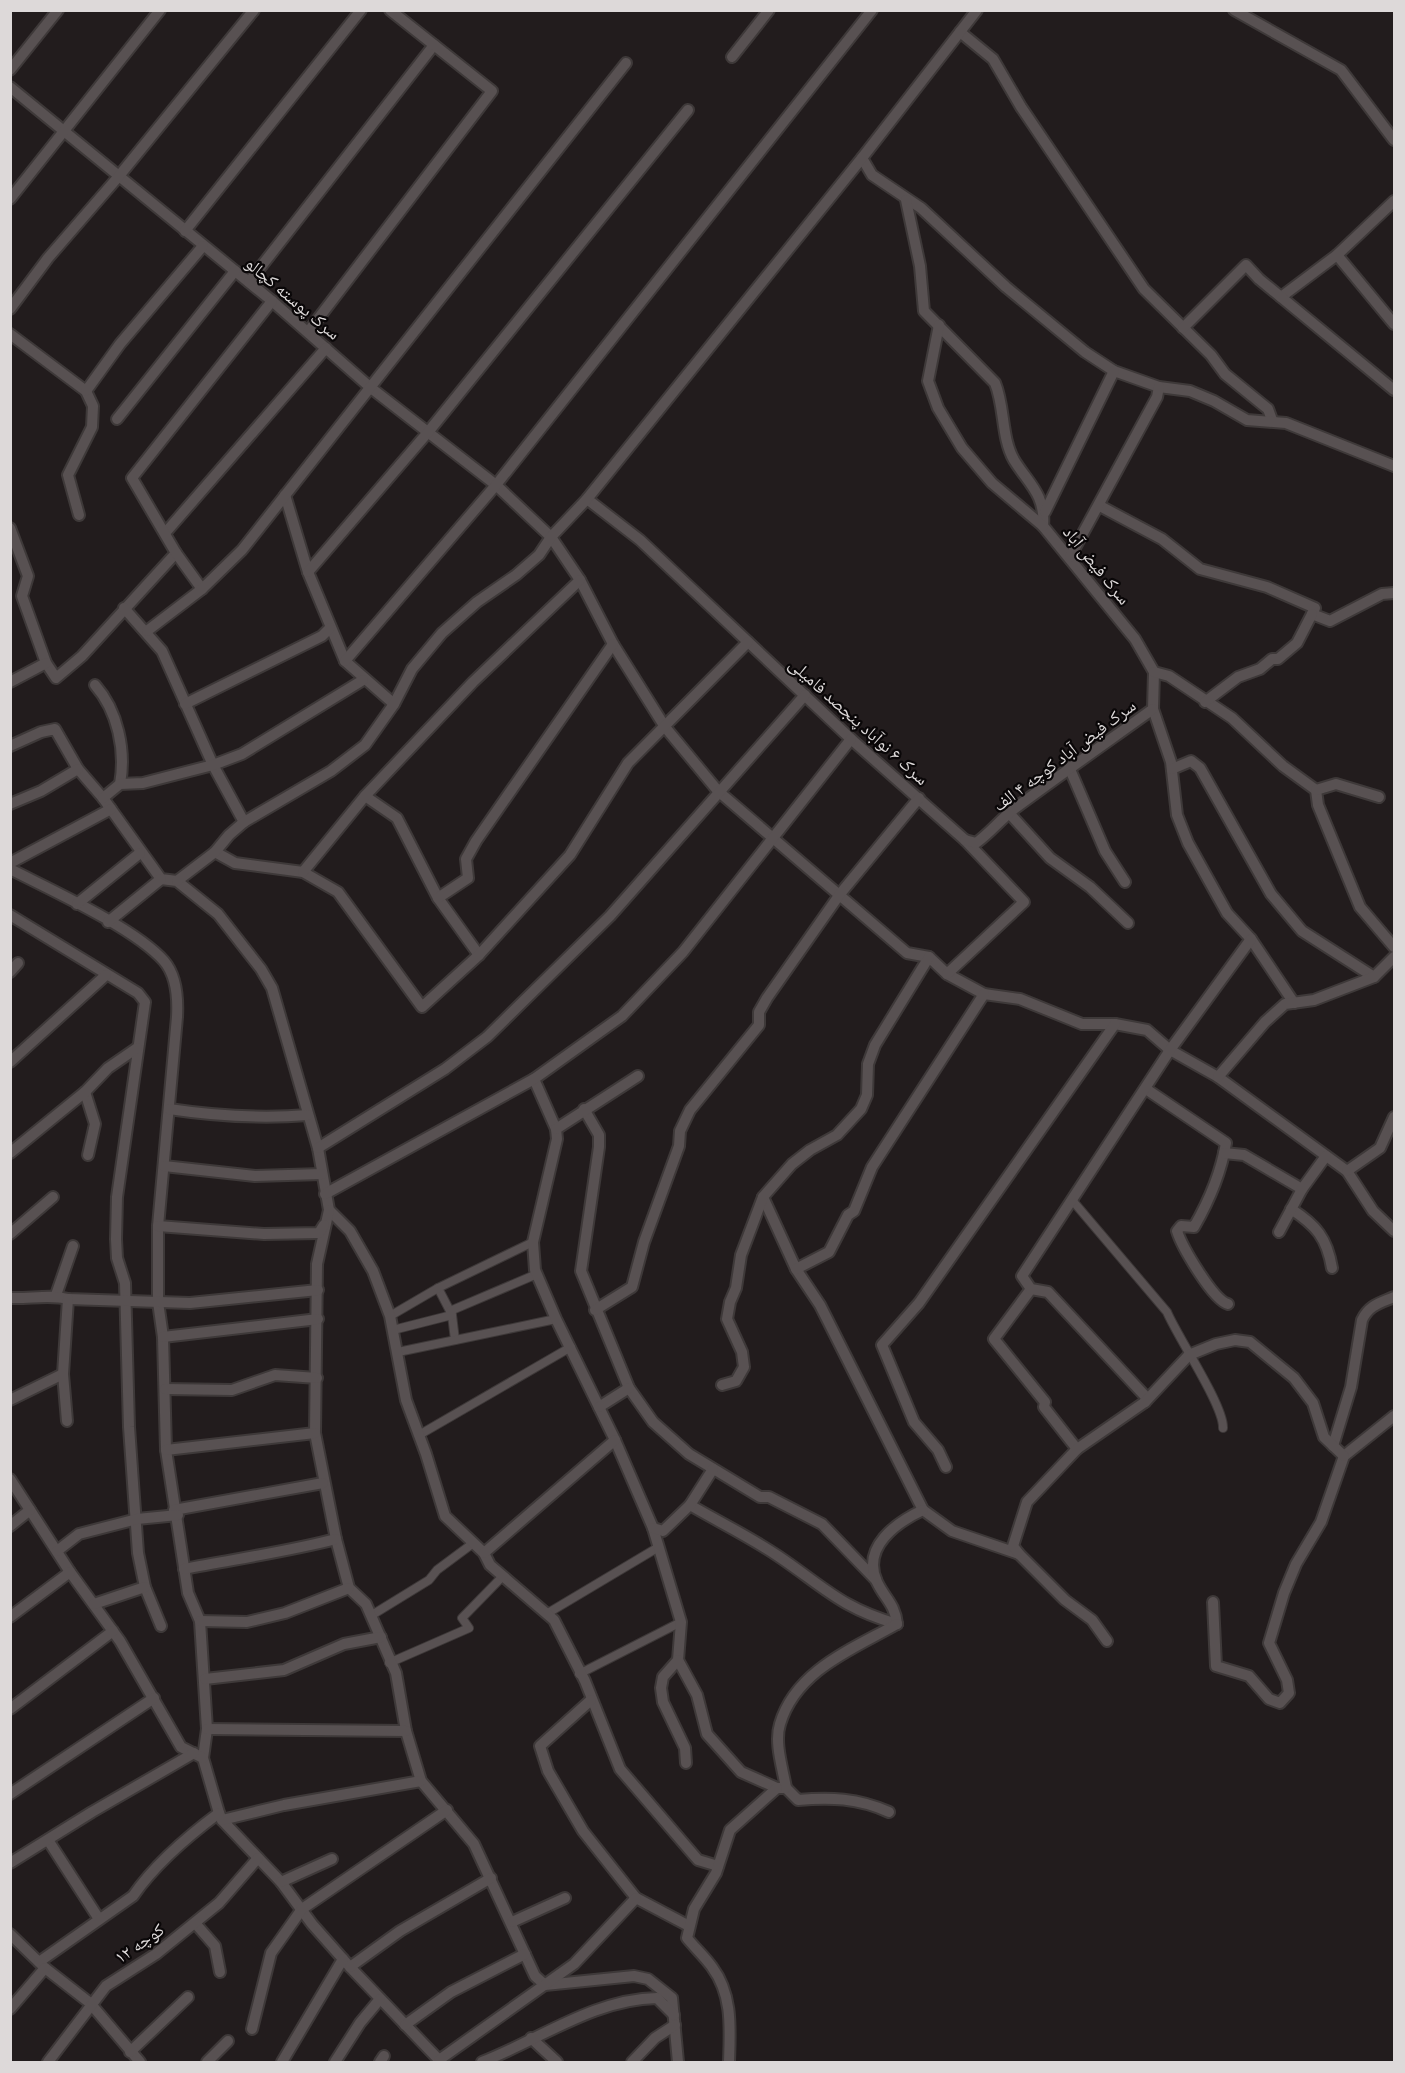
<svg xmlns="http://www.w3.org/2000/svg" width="1405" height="2073" viewBox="0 0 1405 2073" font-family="'Titillium Web','Noto Naskh Arabic',sans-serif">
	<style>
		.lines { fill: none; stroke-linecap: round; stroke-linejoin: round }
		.pedestrian-casing { stroke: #3e3939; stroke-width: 10 }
		.minor-casing { stroke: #3e3939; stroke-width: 14 }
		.pedestrian { stroke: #585152; stroke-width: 8 }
		.minor { stroke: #585152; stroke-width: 10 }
		.labels { text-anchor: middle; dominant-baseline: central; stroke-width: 4.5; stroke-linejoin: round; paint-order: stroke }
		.street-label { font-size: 18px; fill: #ddd9d9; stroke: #0a0708 }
	</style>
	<rect width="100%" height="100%" fill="#221c1d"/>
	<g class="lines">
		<g class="pedestrian-casing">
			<g id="pedestrian">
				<path d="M1072,1200l95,112c11,26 57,94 56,116"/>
				<polyline points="438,1288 450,1311"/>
				<polyline points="452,1315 455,1340"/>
				<polyline points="390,1316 438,1288 533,1242"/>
				<polyline points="393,1330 452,1315 450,1311 537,1274"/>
				<polyline points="398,1352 556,1319"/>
				<polyline points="419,1435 571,1347"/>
				<polyline points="548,1613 657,1548"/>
				<polyline points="372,1615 429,1580 437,1570 472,1544"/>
				<polyline points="389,1663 469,1628 462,1618 503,1576"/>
				<polyline points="579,1674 681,1622"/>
			</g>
		</g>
		<g class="minor-casing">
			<g id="minor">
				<polyline points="1234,10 1341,70 1394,140"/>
				<polyline points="960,32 993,59 1021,107 1144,289 1211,355 1225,374 1268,409 1272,420"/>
				<polyline points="732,57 769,10"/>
				<polyline points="10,70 58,10"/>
				<polyline points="10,87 272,301 371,388 496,485 551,537 580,580 613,644 665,727 718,791 907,953 929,957 947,974 984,994 1020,999 1082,1024 1115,1024 1147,1030 1170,1050 1218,1077 1347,1171 1373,1211 1394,1231"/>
				<polyline points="862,158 872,175 921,208 1006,287 1085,352 1114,371 1159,387 1190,391 1214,401 1247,420 1286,423 1394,466"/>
				<polyline points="10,199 160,10"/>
				<path d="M906,200l14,66 4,45 71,72c10,24 6,54 19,77 14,23 32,35 29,66l92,113 19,33 -1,37 18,53 6,53 11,28 39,70 24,26 43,64"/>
				<polyline points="185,231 361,10"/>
				<polyline points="1337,255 1394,324"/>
				<polyline points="249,282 434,45"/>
				<polyline points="1281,297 1337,255 1394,201"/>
				<polyline points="10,309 48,258 119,176 254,10"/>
				<polyline points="939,325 928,381 938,408 962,448 992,483 1043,526"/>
				<polyline points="1183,328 1246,265 1259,279 1394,390"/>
				<polyline points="308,332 492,91 390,10"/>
				<polyline points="10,334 86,391 93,406 92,427 68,475 79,515"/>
				<polyline points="86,391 120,344 203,246"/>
				<polyline points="117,419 235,271"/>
				<polyline points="285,495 308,572 345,661 394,704"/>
				<polyline points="587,499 640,540 851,739 965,840 1024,902 947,974"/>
				<polyline points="1100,506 1162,539 1200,569 1267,587 1315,608 1312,614 1330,621 1382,594 1394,593"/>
				<polyline points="1045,512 1114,371"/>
				<polyline points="10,528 28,576 22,596 46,663 56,678 82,656 176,553"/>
				<polyline points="166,532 326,348"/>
				<polyline points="1070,557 1157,397 1159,387"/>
				<polyline points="308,572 429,431 688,110"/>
				<polyline points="202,589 176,553 132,478 272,301"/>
				<polyline points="124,608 162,651 213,765 244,822"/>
				<polyline points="147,631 202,589 242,550 626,63"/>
				<polyline points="345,661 496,485 872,10"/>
				<polyline points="1154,672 1169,676 1232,718 1283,766 1316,790 1318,805 1360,907 1394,947"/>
				<polyline points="10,682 46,663"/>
				<path d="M95,685c23,26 31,66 25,99"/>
				<polyline points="1205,702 1238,677 1260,669 1272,659 1278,659 1297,643 1312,614"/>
				<polyline points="185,704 322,636 330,628"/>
				<polyline points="10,746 41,732 55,729 78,769 103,798 161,879 177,881 218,914 261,969 272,988 318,1148 329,1210 350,1231 373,1271 390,1316 406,1400 426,1454 445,1516 484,1553 490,1565 554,1620 585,1681 620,1769 698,1860 718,1866"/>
				<polyline points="1069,767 1105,851 1125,882"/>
				<polyline points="1172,769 1191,761 1200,768 1271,894 1302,931 1374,977"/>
				<polyline points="1316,790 1336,784 1379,797"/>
				<polyline points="365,796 397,818 438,898 479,955"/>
				<polyline points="103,798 120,784 143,783 213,765 242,754 363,680"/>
				<polyline points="10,804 41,791 78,769"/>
				<polyline points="1009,813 1050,858 1090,887 1128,923"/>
				<path d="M965,840l11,3c14,-10 24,-23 38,-34 46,-34 93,-67 139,-100"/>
				<polyline points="215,852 235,863 303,872 338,892 422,1007 479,955 570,855 628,763 748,642"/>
				<polyline points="10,863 111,809"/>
				<path d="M10,869c41,21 125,59 154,92 12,14 14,38 13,56l-19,209v76l5,35 3,113 22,143 12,28 7,108 -4,29 16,55 3,7 59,62 31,42 38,43 91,95"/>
				<polyline points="303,872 365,796 473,682 580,580"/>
				<polyline points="177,881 215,852 229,835 244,822 331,771 365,745 394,704 412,669 442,633 477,602 516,575 539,555 551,537 587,499 862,158 977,10"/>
				<polyline points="438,898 468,878 466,859 476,841 613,644"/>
				<polyline points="77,904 140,853"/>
				<polyline points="10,915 138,993 145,1002 117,1197 116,1239 117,1258 125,1283 129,1427 138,1553 145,1587 161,1626"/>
				<polyline points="108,922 161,879"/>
				<polyline points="10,972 18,963"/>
				<polyline points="10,1062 106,975"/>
				<polyline points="1218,1077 1265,1022 1285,1004 1314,1000 1374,977 1394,957"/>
				<path d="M534,1079l22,50 1,10 -24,103 2,28 21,49 59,121 38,88 28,94 -3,38 19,35 10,39 34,38 36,16h9l12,12c32,-3 60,-2 91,12"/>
				<path d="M1146,1089l80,54c-5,30 -17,58 -32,84l-13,-1 -4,5c5,16 36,69 51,73"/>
				<polyline points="85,1092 95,1124 88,1155"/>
				<path d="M169,1109c47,7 91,10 139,6"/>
				<polyline points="584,1109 599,1135 599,1147 581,1271 629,1388 653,1422 689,1454 760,1497 769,1497 822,1524 876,1580"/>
				<polyline points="556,1129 638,1076"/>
				<polyline points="318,1148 445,1069 487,1037 610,916 805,695"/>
				<polyline points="10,1153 85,1092 108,1068 137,1048"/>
				<polyline points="1224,1153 1244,1155 1302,1189"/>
				<polyline points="164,1166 255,1176 322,1174"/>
				<polyline points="1347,1171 1380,1148 1394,1117"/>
				<polyline points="325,1194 534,1079 622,1016 683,952 851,739"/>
				<polyline points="763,1197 796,1269 820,1305 923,1510 952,1531 1019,1554"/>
				<path d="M1291,1209c25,16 36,29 41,59"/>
				<polyline points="329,1210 317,1264 315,1433 336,1539 349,1588 366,1604 396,1673 406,1731 421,1781 474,1844 535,1976 545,1985 634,1976 648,1979 672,1998 678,2062"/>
				<polyline points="158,1226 264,1234 319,1233 324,1225"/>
				<polyline points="1279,1232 1302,1189 1326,1156"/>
				<polyline points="10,1234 53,1197"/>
				<polyline points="796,1269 829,1252 848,1215 854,1211 872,1167 984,994"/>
				<polyline points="1031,1289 994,1339 1045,1402 1044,1407 1077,1449"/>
				<polyline points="56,1295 73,1246"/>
				<path d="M10,1298c20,1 40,-4 58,1l122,4 128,-13"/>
				<polyline points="595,1310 632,1287 644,1242 679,1146 680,1131 690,1110 759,1025 759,1012 767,998 840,894 919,798"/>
				<polyline points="163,1337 318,1319"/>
				<polyline points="722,1385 736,1381 744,1367 742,1352 727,1319 730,1302 736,1288 741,1255 763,1197 792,1164 810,1150 837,1135 861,1109 867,1095 868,1064 875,1045 929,957"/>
				<polyline points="165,1389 232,1390 275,1375 317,1378"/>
				<polyline points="10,1400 63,1374"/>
				<polyline points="1145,1402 1146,1397 1048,1292 1031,1289 1022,1276 1170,1050 1251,939"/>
				<polyline points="599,1407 629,1388"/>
				<polyline points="67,1421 63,1374 68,1299"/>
				<path d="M1333,1446l18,-59 11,-67c7,-15 18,-17 32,-23"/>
				<polyline points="166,1450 315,1433"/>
				<polyline points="946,1467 938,1450 914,1422 882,1345 919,1303 1115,1024"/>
				<polyline points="10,1479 70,1572 120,1641 181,1747 203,1758"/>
				<path d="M690,1505c29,17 60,32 88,51 46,31 63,52 119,68"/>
				<polyline points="174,1510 323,1483"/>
				<polyline points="10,1526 30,1510"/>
				<polyline points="653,1528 663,1531 690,1505 713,1469"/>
				<polyline points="57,1551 79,1534 137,1519 178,1515"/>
				<polyline points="484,1553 615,1440"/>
				<path d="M184,1569c51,-10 102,-17 152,-30"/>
				<polyline points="1213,1602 1216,1666 1249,1676 1269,1699 1280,1703 1289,1693 1287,1680 1269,1643 1284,1593 1296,1564 1321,1522 1344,1456 1394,1416"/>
				<polyline points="94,1604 145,1587"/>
				<polyline points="10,1617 70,1572"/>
				<polyline points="200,1621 247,1622 285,1613 349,1588"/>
				<path d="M897,1624c-2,-20 -12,-25 -20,-42 -16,-35 20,-60 46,-72"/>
				<polyline points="1107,1641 1092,1620 1065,1600 1019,1554 1013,1546 1027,1502 1077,1449 1145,1402 1189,1355 1216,1344 1235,1340 1250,1342 1294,1378 1313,1403 1324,1437 1344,1456"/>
				<polyline points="678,1660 663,1677 661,1688 663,1702 685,1748 686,1763"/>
				<polyline points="205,1679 284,1670 344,1644 381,1637"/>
				<polyline points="591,1700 540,1746 548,1771 583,1831 636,1898 689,1926"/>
				<polyline points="10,1709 113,1631"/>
				<polyline points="207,1729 406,1731"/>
				<path d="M786,1788c-3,-19 -12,-45 -6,-64 16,-54 73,-75 117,-100"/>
				<polyline points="10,1794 154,1698"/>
				<polyline points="222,1820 284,1805 421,1781"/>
				<polyline points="48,1840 99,1919"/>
				<polyline points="10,1863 92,1812 194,1753"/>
				<polyline points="281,1882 332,1859"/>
				<polyline points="512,1922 565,1898"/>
				<polyline points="195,1923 215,1946 220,1972"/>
				<polyline points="10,1934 45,1968 90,2003 140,2062"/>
				<path d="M39,1962l94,-66c22,-32 55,-60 86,-83"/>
				<polyline points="350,1967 400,1931 491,1878"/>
				<polyline points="10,2009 45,1968"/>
				<polyline points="405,2025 451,1992 525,1954"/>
				<polyline points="252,2029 271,1953 302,1909 447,1810"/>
				<polyline points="531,2038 557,2062"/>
				<polyline points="130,2052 188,1997"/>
				<polyline points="439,2060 574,1964 636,1898"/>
				<polyline points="48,2062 106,1986 156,1954 219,1903 258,1858"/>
				<polyline points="207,2062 228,2041"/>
				<polyline points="282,2062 343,1959"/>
				<polyline points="335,2062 360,2023 380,1999"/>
				<polyline points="380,2062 384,2056"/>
				<path d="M482,2062c57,-22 112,-63 175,-64l17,17"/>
				<polyline points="632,2062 655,2038 675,2025"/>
				<path d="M729,2062c1,-33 4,-67 -17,-95 -7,-10 -17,-19 -25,-29l7,-29 22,-36 14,-43 47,-42"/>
			</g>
		</g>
		<use href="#pedestrian" class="pedestrian"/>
		<use href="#minor" class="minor"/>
	</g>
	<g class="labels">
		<g class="street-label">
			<text transform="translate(293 298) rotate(40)">سرک پوسته کچالو</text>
			<text transform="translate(1097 565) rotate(51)">سرک فيض آباد</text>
			<text transform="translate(859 721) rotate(42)">سرک ۶ نوآباد پنجصد فامیلی</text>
			<text transform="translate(1064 755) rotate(-37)">سرک فيض آباد کوچه ۴ الف</text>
			<text transform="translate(139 1943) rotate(-35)">کوچه ۱۲</text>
		</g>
	</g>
	<rect width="1405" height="2073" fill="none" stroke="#ddd9d9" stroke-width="24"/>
</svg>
